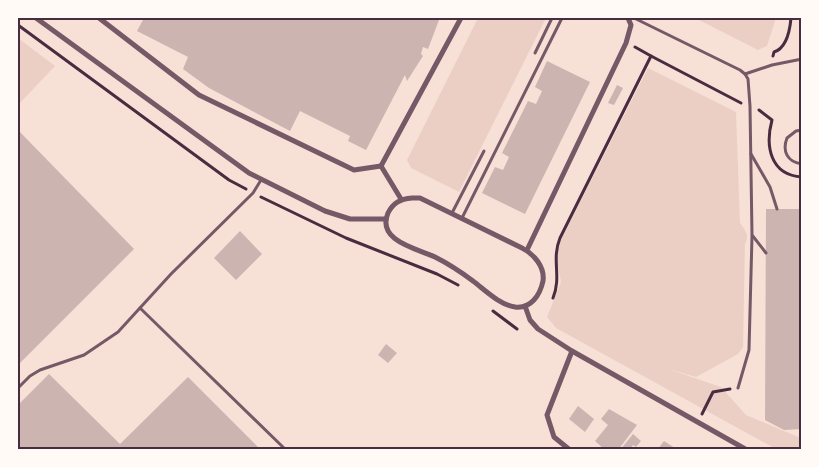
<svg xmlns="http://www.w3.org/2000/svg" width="819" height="467" viewBox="0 0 819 467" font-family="'Libre Baskerville',serif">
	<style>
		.green { fill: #ebcfc5 }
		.building { fill: #ccb4b1 }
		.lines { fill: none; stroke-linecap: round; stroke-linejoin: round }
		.path { stroke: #4a2c40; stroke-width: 3 }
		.service { stroke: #755966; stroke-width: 3 }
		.minor { stroke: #755966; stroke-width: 5 }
		.neatline { fill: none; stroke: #4a2c40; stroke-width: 2 }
	</style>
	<rect width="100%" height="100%" fill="#f7e1d7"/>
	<g class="green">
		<polygon points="478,18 546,18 459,192 411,168 407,160"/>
		<polygon points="695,18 776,18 767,46 758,50"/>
		<polygon points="18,38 55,66 18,105"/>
		<path d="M648,68l88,44 4,111c5,7 10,12 5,21l-2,103 -5,7 -42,23 -28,-8 53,18 25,28 55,23v11h-25l-220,-121 -9,-11 14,-35 -4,-22 1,-14z"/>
	</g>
	<g class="building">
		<polygon points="144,18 433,18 439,20 428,49 423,47 421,54 423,56 407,81 405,75 366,150 348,141 350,136 300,111 290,131 209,88 183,69 188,57 137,31"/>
		<polygon points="547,61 590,82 525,214 482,193 495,167 503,170 509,157 502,153 528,101 536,104 542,91 535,87"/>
		<polygon points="617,85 623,88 614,105 608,103"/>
		<polygon points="18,130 134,249 18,365"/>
		<polygon points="766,209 802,209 802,429 784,430 765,420"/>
		<polygon points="240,231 262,254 236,280 214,258"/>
		<polygon points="386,344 397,353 388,363 378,355"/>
		<polygon points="49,374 120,444 188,377 261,450 18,450 18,405"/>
		<polygon points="578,406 594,419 585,432 569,419"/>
		<polygon points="609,409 637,425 618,450 605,450 595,441 608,425 601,419"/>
		<polygon points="633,434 641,441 636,447 633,445 630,450 620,450"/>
		<polygon points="664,441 678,450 657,450"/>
	</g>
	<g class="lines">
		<g class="path">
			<polyline points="18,25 229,180 246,189"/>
			<polyline points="651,56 741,103"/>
			<path d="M773,56l1,-4c13,-4 16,-23 17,-34"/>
			<path d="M759,110l13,10c-7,26 -2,55 30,57"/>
			<polyline points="261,197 346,238 437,274 458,285"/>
			<path d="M553,298c9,-22 -2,-38 7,-60l91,-182 -16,-9"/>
			<polyline points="493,311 517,329"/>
			<polyline points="702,414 713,392 730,389"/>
		</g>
		<g class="service">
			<polyline points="634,18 740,70 745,74 772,65 802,59"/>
			<polyline points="535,53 552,18"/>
			<polyline points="745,74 748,79 750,106 752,235 766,253"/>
			<path d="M802,130l-6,1 -9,7c-5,13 0,24 15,26"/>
			<polyline points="751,154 770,187 777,209"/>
			<polyline points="452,213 484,151"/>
			<polyline points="462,218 562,18"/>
			<polyline points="140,308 286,450"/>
			<polyline points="18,388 30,376 40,370 84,355 118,332 171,274 253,193 261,180"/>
			<polyline points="738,388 749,350 752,236"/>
		</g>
		<g class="minor">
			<polyline points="36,18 249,173 325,211 350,219 386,219"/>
			<polyline points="99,18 199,95 354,170 381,166"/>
			<polyline points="381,166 461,18"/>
			<polyline points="381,166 401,199"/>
			<path d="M412,198h8c34,17 68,33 102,50 12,6 23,19 21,33 -3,14 -12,28 -28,26 -15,-2 -30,-17 -42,-26 -12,-9 -24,-17 -38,-24 -17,-8 -59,-16 -47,-44 5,-10 12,-14 24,-15z"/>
			<polyline points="527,250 626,43 631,25 628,18"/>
			<polyline points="525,306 530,320 538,329 572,351 747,450"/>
			<polyline points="570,450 554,437 547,415 572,351"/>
		</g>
	</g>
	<rect width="819" height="467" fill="none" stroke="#fffaf5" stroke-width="38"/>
	<rect x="19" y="19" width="781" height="429" class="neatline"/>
</svg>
